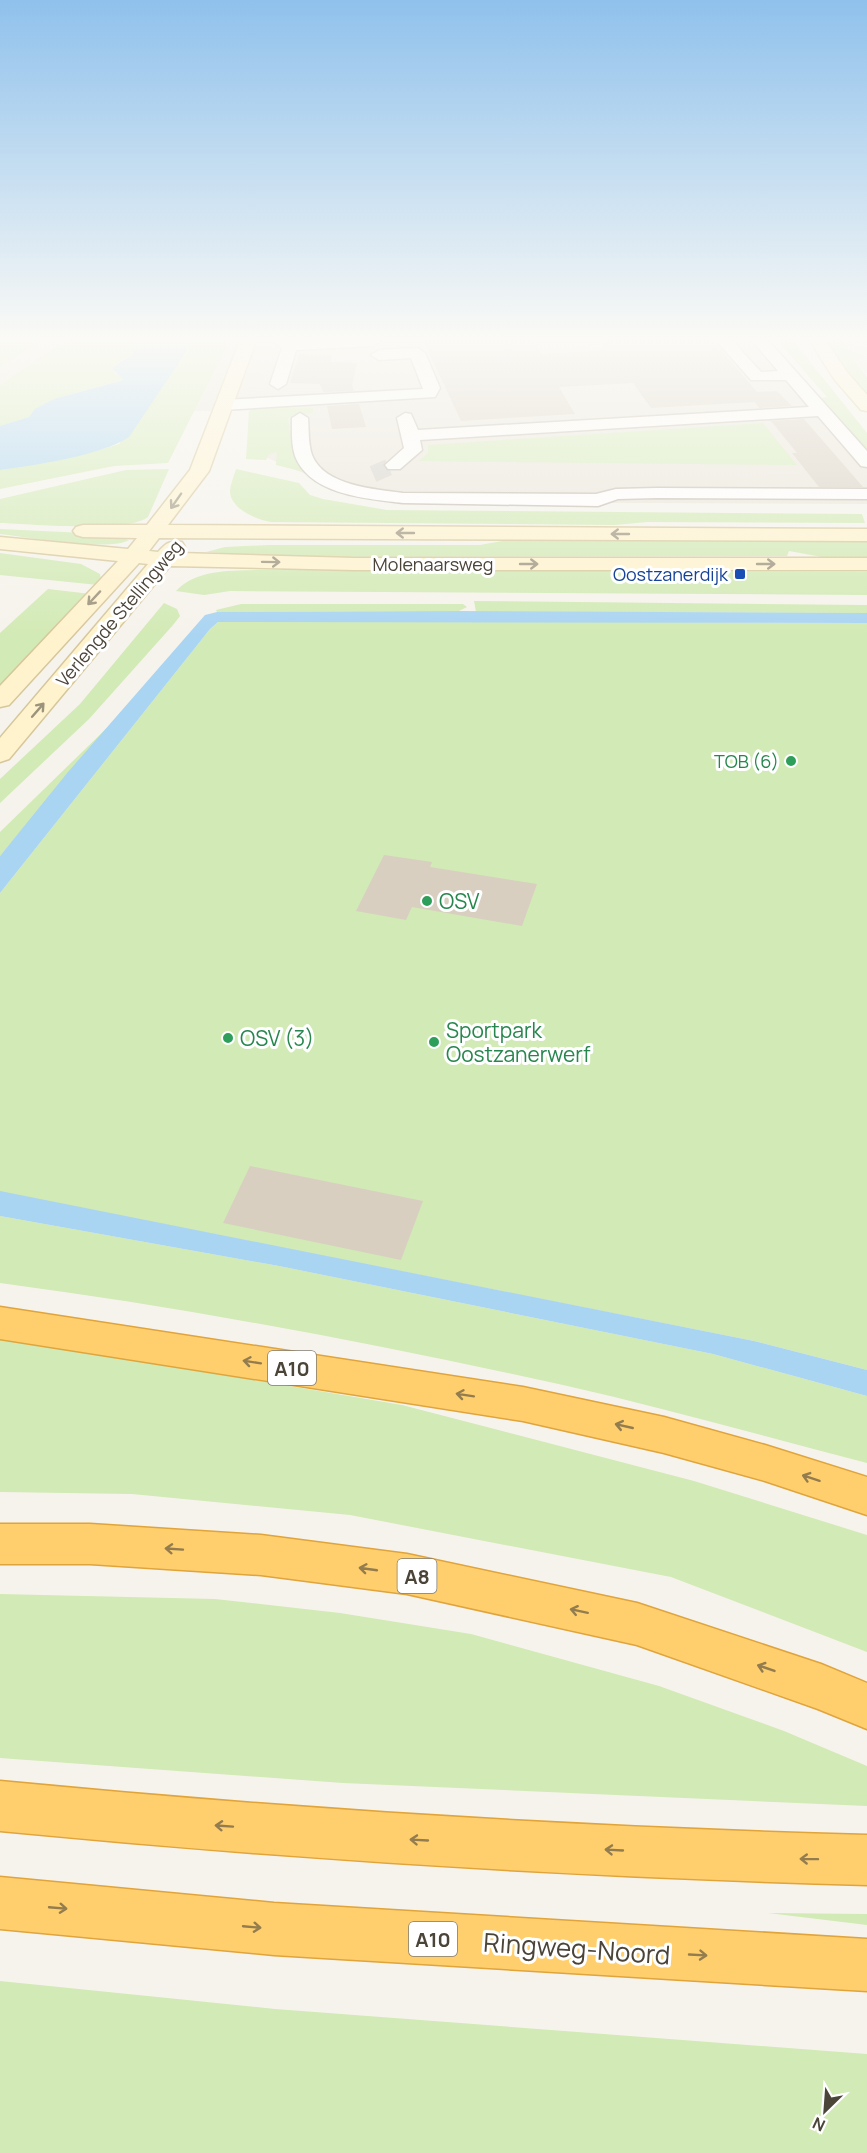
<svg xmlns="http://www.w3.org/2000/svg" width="867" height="2153" viewBox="0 0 867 2153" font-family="Manrope,sans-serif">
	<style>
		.residential { fill: #eae5da }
		.green { fill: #d2eab5 }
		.water { fill: #a9d4f2 }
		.building { fill: #d8cfc1 }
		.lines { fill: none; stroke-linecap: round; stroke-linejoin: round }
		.street-tunnel { stroke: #d4d0c8; stroke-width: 17; stroke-dasharray: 17 8; stroke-linecap: butt }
		.street-casing { stroke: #c2bbae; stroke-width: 3 }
		.secondary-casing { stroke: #d6c79b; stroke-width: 3 }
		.highway-casing { stroke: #e0a43c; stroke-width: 3 }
		.street { fill: #fff; fill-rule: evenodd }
		.secondary { fill: #fff3cd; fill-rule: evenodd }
		.highway { fill: #ffcf6e; fill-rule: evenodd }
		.oneway { stroke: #9c937c }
		.oneway2 { stroke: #937c4e }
		.transit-dot { fill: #1a4fb4; stroke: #fff; stroke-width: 2 }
		.leisure-dot { fill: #2e9e5b; stroke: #fff; stroke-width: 2 }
		.labels { text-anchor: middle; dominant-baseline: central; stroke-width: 6; stroke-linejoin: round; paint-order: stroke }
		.far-street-label { font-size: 18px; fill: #4b4439; stroke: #fff }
		.far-transit-label { font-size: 18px; fill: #164399; stroke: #fff; text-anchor: end }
		.far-leisure-label { font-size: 18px; fill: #27864d; stroke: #fff; text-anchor: end }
		.shield { fill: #fff; stroke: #817c74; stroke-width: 1.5 }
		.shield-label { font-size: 20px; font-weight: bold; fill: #4b4439 }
		.leisure-label { font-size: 21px; fill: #27864d; stroke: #fff; text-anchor: start }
		.near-street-label { font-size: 26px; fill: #4b4439; stroke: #fff }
	</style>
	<rect width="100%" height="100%" fill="#f6f3ec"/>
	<g class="residential">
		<polygon points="0,338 751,338 867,454 867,504 398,502 344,490 265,457 275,410 93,412 0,448"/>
		<polygon points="834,338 867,338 867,375"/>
	</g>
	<g class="green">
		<polygon points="0,338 46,338 0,367"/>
		<polygon points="69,338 150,338 137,342 132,355 121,360 113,372 125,379 70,394 31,413 30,417 0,426 0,385"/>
		<polygon points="191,338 231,338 168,463 114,466 0,489 0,470 96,451 119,444 186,354"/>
		<polygon points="775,338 791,338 867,433 867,451 820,398 827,397"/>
		<polygon points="823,338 841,338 849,350 866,357 854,360 867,377 867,395"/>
		<polygon points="256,408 313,408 313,413 288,418 295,458 308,473 276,465 277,452 269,454 266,460 246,459 249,411"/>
		<polygon points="763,423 797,465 419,461 428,453 428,445"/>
		<path d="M169,469l-21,48c-19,16 -118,7 -148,6v-24l126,-29z"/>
		<path d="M236,469l63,14 11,12 13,4 64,11 475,4 3,9 -218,-1 -32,3 -344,-3c-14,-2 -40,-13 -41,-30 0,-7 4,-16 6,-23z"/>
		<path d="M0,529l106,5 23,6c-20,12 -103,-3 -129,-6z"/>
		<polygon points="512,539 867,540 867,557 822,557 789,551 787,556 286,557 206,552 225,547 269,545 480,545"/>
		<polygon points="0,553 81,564 100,574 101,581 98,585 0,575"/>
		<path d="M254,570l613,2v23l-637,-4 -26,4 -28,-4c20,-21 50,-20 78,-21z"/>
		<polygon points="48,589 91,594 0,686 0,633"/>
		<polygon points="474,601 867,605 867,613 476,612"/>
		<polygon points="164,603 177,609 180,616 173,625 89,719 0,803 0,779 80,704"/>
		<polygon points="241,604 463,604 467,607 459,611 217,612 216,610"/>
		<polygon points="233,620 867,623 867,1370 754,1341 0,1192 0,893 210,629 218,622"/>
		<polygon points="113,722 0,856 0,832"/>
		<path d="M0,1216l279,50 434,88 154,42v67c-101,-26 -202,-55 -304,-78 -186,-41 -374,-77 -563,-102z"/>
		<polygon points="0,1337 402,1405 694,1481 867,1535 867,1652 671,1577 350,1515 132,1494 0,1492"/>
		<polygon points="0,1594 215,1599 340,1613 471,1634 659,1686 784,1731 867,1766 867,1806 343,1783 0,1758"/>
		<polygon points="768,1913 867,1914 867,1925"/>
		<polygon points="0,1981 275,2009 867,2054 867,2153 0,2153"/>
	</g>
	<g class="water">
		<path d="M150,338h41l1,5 -63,94c-29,19 -94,28 -129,33v-44l29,-9 6,-8 19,-10 70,-19 -12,-12 20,-13 2,-10z"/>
		<polygon points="459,611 867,613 867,623 218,622 210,629 0,893 0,856 68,772 205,615 217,612"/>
		<polygon points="0,1191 754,1341 867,1370 867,1396 713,1354 279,1266 0,1216"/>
	</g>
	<g class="building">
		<polygon points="422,338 529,338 542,354 608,350 601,341 711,338 757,392 777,391 792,406 759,408 755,402 651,408 633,383 559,387 575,414 461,421"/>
		<polygon points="299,354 332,355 330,362 357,363 352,385 354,391 323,392 320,384 290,383"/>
		<polygon points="359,404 366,427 332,429 327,406"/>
		<polygon points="804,419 863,487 819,487 792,453 797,453 771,421"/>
		<polygon points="384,855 432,862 430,867 537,884 522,926 412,907 406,920 356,911"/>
		<polygon points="250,1166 423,1201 401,1260 223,1223"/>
	</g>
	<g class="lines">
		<polyline class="street-tunnel" points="373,474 394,465"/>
		<g class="street-casing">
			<g id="street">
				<polygon points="268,338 287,338 293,341 378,338 380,341 372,346 296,350 286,384 278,389 270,384 282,348"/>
				<polygon points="714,338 730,338 761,372 778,371 750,338 766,338 867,451 867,467 861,466 818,416 420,440 422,450 400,469 388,469 385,465 404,448 397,418 405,413 411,414 418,430 809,407 786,380 751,380"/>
				<polygon points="417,348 425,353 440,388 435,397 223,410 215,405 223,400 423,389 411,358 379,360 371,355 379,350"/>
				<path d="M300,413l8,5c1,12 0,25 4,37 12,31 63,34 91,38l193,1 20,-5 40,-1 211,1v10l-211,-1 -38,1 -20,7 -195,-3c-35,-4 -93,-8 -108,-47 -4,-12 -3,-26 -3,-38z"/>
			</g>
		</g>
		<g class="secondary-casing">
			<g id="secondary">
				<path d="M241,338h16l-48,133 -41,54 699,4v12l-708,-3 -10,13 9,1c8,-9 12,-12 24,-10l3,5 -5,6 174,5h513v12h-513l-184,-4 -161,193 -9,3v-24l148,-174 -9,-1 -130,142 -9,2v-21l118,-125 -118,-12v-12l128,12 9,-11 -54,-1 -7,-2 -3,-4 3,-4 7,-2h64l43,-55z"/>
				<polygon points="808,338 824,338 847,372 867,395 867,411 861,410 834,379"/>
			</g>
		</g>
		<g class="highway-casing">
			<g id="highway">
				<polygon points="0,1307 523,1387 664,1417 765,1445 867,1477 867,1515 765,1481 664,1453 523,1421 0,1339"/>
				<polygon points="0,1524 90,1524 261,1535 407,1554 637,1603 821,1664 867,1683 867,1729 818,1709 637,1645 407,1594 261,1575 90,1564 0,1564"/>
				<path d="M0,1781c289,28 577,46 867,54v50c-290,-8 -578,-26 -867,-54z"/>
				<polygon points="0,1877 274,1903 867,1939 867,1991 274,1955 0,1929"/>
			</g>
		</g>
		<use href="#street" class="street"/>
		<use href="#secondary" class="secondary"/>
		<use href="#highway" class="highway"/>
	</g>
	<defs><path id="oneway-shaft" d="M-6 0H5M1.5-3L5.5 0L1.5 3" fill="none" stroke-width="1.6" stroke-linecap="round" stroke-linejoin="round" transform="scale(1.5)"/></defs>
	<g class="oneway">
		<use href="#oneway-shaft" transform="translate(176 501) rotate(125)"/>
		<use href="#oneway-shaft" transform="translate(405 533) rotate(-180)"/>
		<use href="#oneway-shaft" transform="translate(620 534) rotate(-180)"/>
		<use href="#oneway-shaft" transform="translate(271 562) rotate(1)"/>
		<use href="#oneway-shaft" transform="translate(529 564)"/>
		<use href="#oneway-shaft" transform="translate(766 564)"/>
		<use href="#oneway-shaft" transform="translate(94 598) rotate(133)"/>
		<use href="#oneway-shaft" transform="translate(38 710) rotate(-49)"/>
	</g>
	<g class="oneway2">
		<use href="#oneway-shaft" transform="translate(252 1362) rotate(-171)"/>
		<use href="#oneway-shaft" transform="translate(465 1395) rotate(-171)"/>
		<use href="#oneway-shaft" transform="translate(624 1426) rotate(-167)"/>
		<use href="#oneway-shaft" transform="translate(811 1478) rotate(-162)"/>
		<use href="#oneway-shaft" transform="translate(174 1549) rotate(-176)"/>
		<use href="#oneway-shaft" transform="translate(368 1569) rotate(-172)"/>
		<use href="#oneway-shaft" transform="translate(579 1611) rotate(-168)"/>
		<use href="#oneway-shaft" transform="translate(766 1668) rotate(-161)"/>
		<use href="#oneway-shaft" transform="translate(224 1826) rotate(-176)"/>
		<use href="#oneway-shaft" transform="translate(419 1840) rotate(-177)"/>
		<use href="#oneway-shaft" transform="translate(614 1850) rotate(-177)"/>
		<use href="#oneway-shaft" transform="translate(809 1859) rotate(-179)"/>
		<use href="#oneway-shaft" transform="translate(58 1908) rotate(5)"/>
		<use href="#oneway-shaft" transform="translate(252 1927) rotate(5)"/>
		<use href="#oneway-shaft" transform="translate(698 1955) rotate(3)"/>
	</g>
	<linearGradient id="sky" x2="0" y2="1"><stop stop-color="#8fc1ec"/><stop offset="0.53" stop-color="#fbfaf6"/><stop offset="1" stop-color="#fbfaf6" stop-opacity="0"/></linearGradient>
	<rect width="867" height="639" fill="url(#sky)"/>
	<rect class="transit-dot" x="734" y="568" width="12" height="12" rx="3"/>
	<g class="leisure-dot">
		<circle cx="791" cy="761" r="6"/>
		<circle cx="427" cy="901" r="6"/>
		<circle cx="228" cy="1038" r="6"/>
		<circle cx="434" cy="1042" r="6"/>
	</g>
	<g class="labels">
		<g class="far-street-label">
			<text x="433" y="564">Molenaarsweg</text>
			<text transform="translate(119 613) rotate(-50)">Verlengde Stellingweg</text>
		</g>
		<g class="far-transit-label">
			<text x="728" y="574">Oostzanerdijk</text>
		</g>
		<g class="far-leisure-label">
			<text x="779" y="761">TOB (6)</text>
		</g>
		<g class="shield">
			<rect x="268" y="1351" width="48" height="34" rx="4.5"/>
			<rect x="397.5" y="1559" width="39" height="34" rx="4.5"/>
			<rect x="409" y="1922" width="48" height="34" rx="4.5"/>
		</g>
		<g class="shield-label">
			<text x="292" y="1368">A10</text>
			<text x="417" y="1576">A8</text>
			<text x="433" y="1939">A10</text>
		</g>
		<g class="leisure-label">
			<text x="439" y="901">OSV</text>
			<text x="446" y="1030">Sportpark<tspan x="446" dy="24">Oostzanerwerf</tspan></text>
			<text x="240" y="1038">OSV (3)</text>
		</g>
		<g class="near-street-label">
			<text transform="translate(577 1948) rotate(4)">Ringweg-Noord</text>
		</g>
	</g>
	<g transform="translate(825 2111) rotate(205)" stroke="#ffffff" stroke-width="4.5" paint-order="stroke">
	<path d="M0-4.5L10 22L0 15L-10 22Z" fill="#4b4439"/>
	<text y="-9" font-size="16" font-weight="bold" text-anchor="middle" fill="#4b4439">N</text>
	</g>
</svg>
